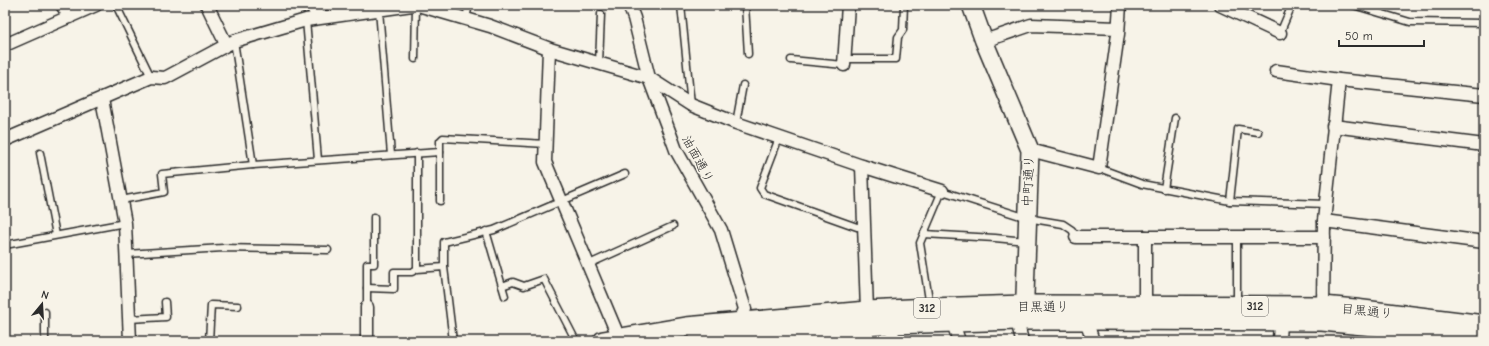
<svg xmlns="http://www.w3.org/2000/svg" width="1489" height="346" viewBox="0 0 1489 346" font-family="'Comic Neue','Klee One',sans-serif">
	<style>
		.built { fill: #e8e4da }
		.lines { fill: none; stroke-linecap: round; stroke-linejoin: round }
		.lane-casing { stroke: #2b2b2b; stroke-width: 9 }
		.street-casing { stroke: #2b2b2b; stroke-width: 15 }
		.secondary-casing { stroke: #2b2b2b; stroke-width: 20 }
		.primary-casing { stroke: #2b2b2b; stroke-width: 22 }
		.lane { stroke: #f7f3e8; stroke-width: 6 }
		.street { stroke: #f7f3e8; stroke-width: 12 }
		.secondary { stroke: #f7f3e8; stroke-width: 17 }
		.primary { stroke: #f7f3e8; stroke-width: 19 }
		.labels { text-anchor: middle; dominant-baseline: central; stroke-width: 3; stroke-linejoin: round; paint-order: stroke }
		.shield { fill: #f7f3e8; stroke: #686764; stroke-width: 1 }
		.shield-label { font-size: 12px; font-weight: bold; fill: #2b2b2b }
		.street-label { font-size: 13px; fill: #2b2b2b; stroke: #f7f3e8 }
	</style>
	<rect width="100%" height="100%" fill="#f7f3e8"/>
	<filter id="ink" filterUnits="userSpaceOnUse"><feTurbulence type="fractalNoise" baseFrequency=".025" numOctaves="2"/><feDisplacementMap in="SourceGraphic" scale="8" xChannelSelector="R" yChannelSelector="G"/><feConvolveMatrix kernelMatrix="1 2 1 2 8 2 1 2 1" color-interpolation-filters="sRGB"/></filter>
	<g filter="url(#ink)">
		<polygon class="built" points="1285,326 1435,341 1284,341"/>
		<g class="lines">
			<g class="lane-casing">
				<g id="lane">
					<polyline points="116,5 151,77"/>
					<polyline points="681,5 691,105"/>
					<polyline points="745,5 748,54"/>
					<polyline points="1353,5 1410,22 1484,23"/>
					<polyline points="379,10 391,155"/>
					<polyline points="466,18 469,5"/>
					<polyline points="306,20 318,160"/>
					<polyline points="1280,33 1292,5"/>
					<polyline points="234,41 253,165"/>
					<polyline points="415,59 416,5"/>
					<polyline points="845,59 896,59 898,37 903,30 904,5"/>
					<polyline points="791,60 844,65"/>
					<polyline points="599,64 601,14"/>
					<polyline points="736,123 743,85"/>
					<polyline points="779,138 760,188 764,194 857,227 864,226"/>
					<polyline points="40,153 56,235"/>
					<polyline points="417,153 417,269 444,267 453,341"/>
					<polyline points="1099,168 1142,184 1230,201 1326,204"/>
					<polyline points="1164,189 1175,118"/>
					<polyline points="121,200 164,192 162,174 253,165 440,152 440,141 443,138 546,144"/>
					<polyline points="440,201 440,152"/>
					<polyline points="1230,201 1238,129 1258,132"/>
					<polyline points="486,231 505,296"/>
					<polyline points="924,234 995,238 1026,241"/>
					<polyline points="5,245 125,223"/>
					<polyline points="126,254 223,248 328,250"/>
					<polyline points="587,265 673,226"/>
					<polyline points="444,267 444,242 494,230 625,174"/>
					<polyline points="502,286 513,282 524,286 544,279 576,341"/>
					<polyline points="367,288 394,289 394,272 412,272 417,269"/>
					<polyline points="1237,303 1237,237"/>
					<polyline points="930,306 920,243 942,191 1027,218 1063,224 1072,230 1076,237"/>
					<polyline points="367,307 367,264 374,264 374,217"/>
					<polyline points="45,312 45,341"/>
					<polyline points="129,319 166,317 165,302"/>
					<polyline points="209,341 211,305 238,306"/>
				</g>
			</g>
			<g class="street-casing">
				<g id="street">
					<polyline points="62,5 70,17"/>
					<polyline points="207,5 226,44"/>
					<polyline points="311,5 319,17"/>
					<polyline points="418,5 490,26 553,50 649,78 691,105 736,123 862,166 942,191"/>
					<polyline points="629,5 634,18 649,78 672,139 676,150 721,230 745,309 739,323"/>
					<polyline points="1220,5 1280,33"/>
					<polyline points="984,41 1031,25 1118,28"/>
					<polyline points="5,45 96,5"/>
					<polyline points="549,49 545,162 619,338"/>
					<polyline points="844,65 848,5"/>
					<polyline points="1276,71 1339,80 1484,95"/>
					<polyline points="102,99 125,223 130,341"/>
					<polyline points="1333,126 1484,145"/>
					<polyline points="5,140 151,77 165,78 234,41 306,20 412,5"/>
					<polyline points="1030,150 1099,168 1118,34 1120,5"/>
					<polyline points="862,166 867,311"/>
					<polyline points="1324,221 1484,242"/>
					<polyline points="1076,237 1324,237"/>
					<polyline points="1145,237 1145,306"/>
					<polyline points="1323,306 1324,221 1339,80"/>
					<polyline points="367,307 367,341"/>
					<polyline points="1017,320 1022,341"/>
					<polyline points="1086,320 1093,341"/>
					<polyline points="953,323 959,341"/>
					<polyline points="892,324 893,341"/>
					<polyline points="1279,341 1280,321"/>
				</g>
			</g>
			<g class="secondary-casing">
				<polyline id="secondary" points="971,5 984,41 1030,150 1025,295 1027,318"/>
			</g>
			<g class="primary-casing">
				<g id="primary">
					<polyline points="603,341 686,327 867,311 930,308 1026,305 1323,306 1355,309 1484,325"/>
					<polyline points="698,341 724,338 892,324 1017,320 1086,320 1322,321 1384,327 1484,340"/>
				</g>
			</g>
			<use href="#lane" class="lane"/>
			<use href="#street" class="street"/>
			<use href="#secondary" class="secondary"/>
			<use href="#primary" class="primary"/>
		</g>
	</g>
	<g class="labels">
		<g class="shield">
			<rect x="1242" y="296" width="26" height="20" rx="3"/>
			<rect x="914" y="298" width="26" height="20" rx="3"/>
		</g>
		<g class="shield-label">
			<text x="1255" y="306">312</text>
			<text x="927" y="308">312</text>
		</g>
		<g class="street-label">
			<text transform="translate(698 159) rotate(62)">油面通り</text>
			<text transform="translate(1028 181) rotate(-88)">中町通り</text>
			<text x="1043" y="306">目黒通り</text>
			<text transform="translate(1367 311) rotate(6)">目黒通り</text>
		</g>
	</g>
	<rect width="1489" height="346" fill="none" stroke="#f7f3e8" stroke-width="20"/>
	<rect x="10" y="10" width="1469" height="326" fill="none" stroke="#2b2b2b" stroke-width="1.5" filter="url(#ink)"/>
	<g transform="translate(42 304) rotate(18)" stroke="#f7f3e8" stroke-width="3" paint-order="stroke">
	<path d="M0-3L7 15L0 10L-7 15Z" fill="#2b2b2b"/>
	<text y="-6" font-size="11" font-weight="bold" text-anchor="middle" fill="#2b2b2b">N</text>
	</g>
	<path d="M1339 40v6h85v-6" fill="none" stroke="#2b2b2b" stroke-width="2"/>
	<text x="1345" y="40" font-size="12" fill="#2b2b2b" stroke="#f7f3e8" stroke-width="3" paint-order="stroke">50 m</text>
</svg>
